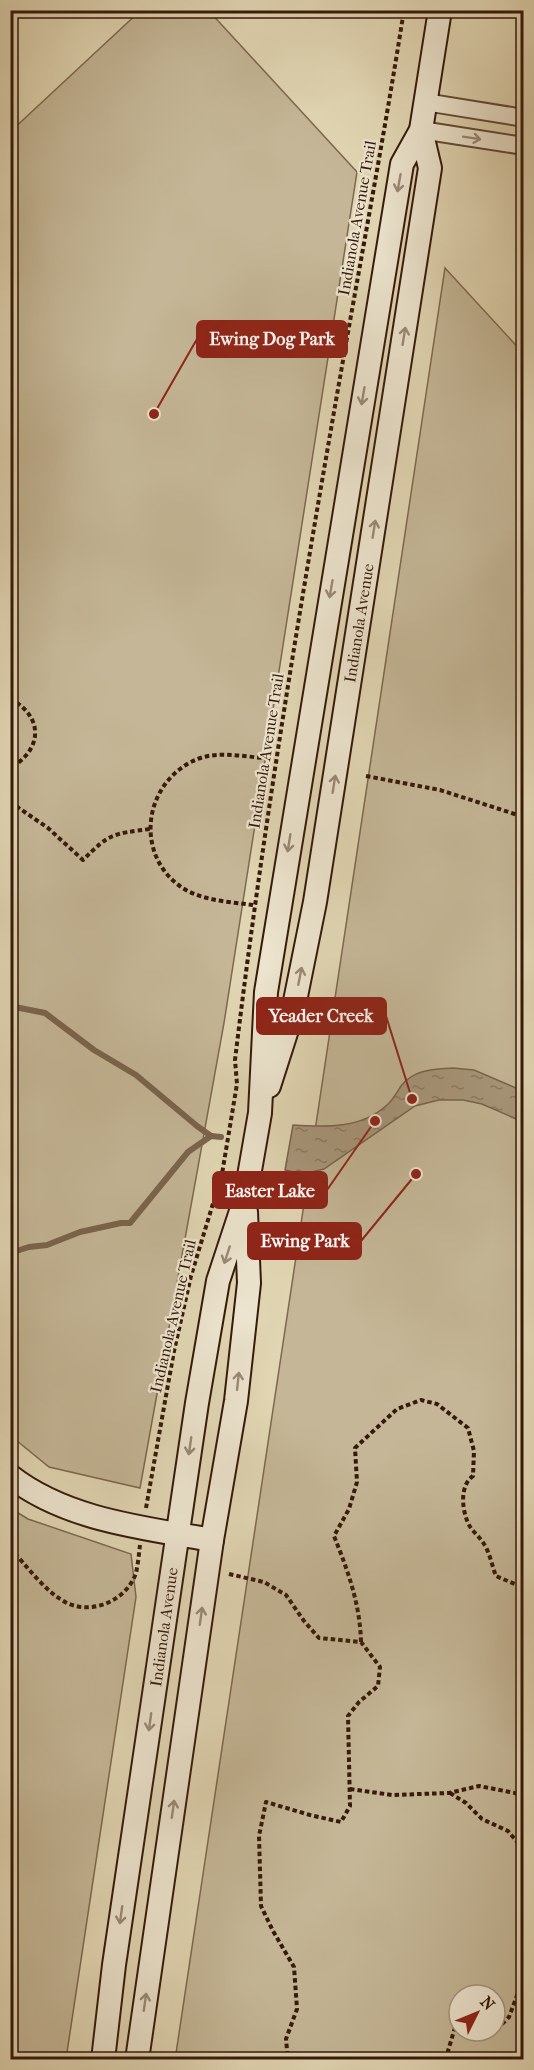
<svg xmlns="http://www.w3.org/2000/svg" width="534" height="2070" viewBox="0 0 534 2070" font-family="'IM FELL French Canon',serif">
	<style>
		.green { fill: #c4b696; stroke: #7d6850; stroke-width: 1.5; fill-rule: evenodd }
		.water { fill: url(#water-ripples); stroke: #7a644d; stroke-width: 1.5 }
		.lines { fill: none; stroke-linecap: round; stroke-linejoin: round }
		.stream { stroke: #7a644d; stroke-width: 6 }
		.minor-casing { stroke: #614834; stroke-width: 20 }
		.secondary-casing { stroke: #36190a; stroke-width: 26 }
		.path { stroke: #36190a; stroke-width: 4; stroke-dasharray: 4.5 3; stroke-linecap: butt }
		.minor { stroke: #ece4ce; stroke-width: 16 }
		.secondary { stroke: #ece4ce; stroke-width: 22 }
		.oneway { stroke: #9a8976 }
		.labels { text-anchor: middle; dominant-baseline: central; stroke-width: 4.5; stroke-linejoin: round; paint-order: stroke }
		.street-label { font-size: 16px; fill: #36190a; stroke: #ece4ce }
		.leader { fill: none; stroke: #8f2418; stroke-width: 2 }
		.callout-dot { fill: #8f2418; stroke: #ece4ce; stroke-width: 2 }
		.callout { fill: #8f2418; stroke: #8f2418; stroke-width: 2 }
		.callout-label { font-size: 18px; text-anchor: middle; font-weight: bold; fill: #fff }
	</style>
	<defs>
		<pattern id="water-ripples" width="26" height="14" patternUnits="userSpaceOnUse" patternTransform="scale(1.5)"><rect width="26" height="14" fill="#a7967a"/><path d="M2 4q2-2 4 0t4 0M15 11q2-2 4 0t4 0" fill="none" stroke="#897a62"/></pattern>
	</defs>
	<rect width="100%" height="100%" fill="#e1d6b3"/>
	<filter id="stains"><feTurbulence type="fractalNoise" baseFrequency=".00333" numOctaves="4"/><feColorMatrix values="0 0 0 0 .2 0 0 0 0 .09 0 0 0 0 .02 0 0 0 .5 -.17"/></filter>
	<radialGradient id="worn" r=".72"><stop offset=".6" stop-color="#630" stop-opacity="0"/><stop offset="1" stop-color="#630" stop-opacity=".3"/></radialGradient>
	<g class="green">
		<polygon points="140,11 209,11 357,172 224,1023 140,1488 49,1467 11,1436 10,132"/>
		<path d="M445,268l79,86 -1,1705 -348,1zM459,1995h36v36h-36z"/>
		<polygon points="10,1508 28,1519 131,1554 136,1597 66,2059 11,2059"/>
	</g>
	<g class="water">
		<path d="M453,1068l21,2 49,21v31l-41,-18 -19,-4h-24l-24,6 -91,63 -21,5 -18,-4 8,-45c33,2 68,4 94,-20 6,-5 10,-13 14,-19 13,-17 33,-17 52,-18z"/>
		<path d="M523,1397v66c-5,-19 -10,-48 0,-66z"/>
	</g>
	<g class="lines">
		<g class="stream">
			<polyline points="10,1006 45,1013 94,1050 136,1075 197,1126 211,1136 221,1137"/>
			<polyline points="10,1253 29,1247 47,1245 80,1232 121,1223 130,1223 188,1152 211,1136"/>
		</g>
		<g class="minor-casing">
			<g id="minor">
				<polyline points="425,102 524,118"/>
				<polyline points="421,130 524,146"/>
			</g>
		</g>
		<g class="secondary-casing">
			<g id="secondary">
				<polyline points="269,1086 293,1011 315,902 430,168 421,130"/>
				<path d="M10,1476c56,44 134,52 202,64"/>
				<polyline points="103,2060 114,1965 197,1403 218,1281 245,1199 260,1113 266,992 402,164 421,130 440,10"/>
				<polyline points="137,2060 212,1540 236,1401 249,1283 246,1212"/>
			</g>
		</g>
		<g class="path">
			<path d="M10,699c34,17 33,51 0,69"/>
			<polyline points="366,776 440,790 524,817"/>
			<path d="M10,802l38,26 35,32c27,-27 29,-26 67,-31"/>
			<path d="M253,905c-22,-3 -47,-4 -67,-15 -50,-29 -46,-101 5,-128 22,-12 48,-6 72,-4"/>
			<path d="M146,1508l28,-157 17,-75 31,-102 15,-90 -2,-24c27,-225 64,-448 103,-671 22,-126 46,-252 66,-379"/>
			<path d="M10,1548c17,18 35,44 57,55 26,12 60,-3 69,-30 2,-9 3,-19 4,-28"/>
			<polyline points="229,1574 264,1582 286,1595 304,1621 319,1638 361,1642 380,1667 378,1686 359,1702 348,1716 350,1806 341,1822 310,1815 266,1802 259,1836 261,1906 273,1931 294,1967 297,2009 286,2039 288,2060"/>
			<path d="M361,1642c-1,-38 -13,-71 -27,-106l15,-27 8,-27 -2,-34 42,-39 24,-9 16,4 31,24 6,23 -1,25c-14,10 -11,35 -4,49 4,7 11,12 15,19 6,9 8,22 12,32l28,12"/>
			<polyline points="350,1789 392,1795 449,1793 479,1786 515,1793 524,1798"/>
			<polyline points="450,1793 466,1803 482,1819 508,1831 524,1850"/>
			<polyline points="495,2024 501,2025 509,2017 524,1977"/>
			<polyline points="451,2060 448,2051 456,2024 459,2023"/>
		</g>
		<use href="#minor" class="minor"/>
		<use href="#secondary" class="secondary"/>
	</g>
	<defs><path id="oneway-shaft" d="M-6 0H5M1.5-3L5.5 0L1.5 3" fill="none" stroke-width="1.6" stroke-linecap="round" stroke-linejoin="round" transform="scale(1.5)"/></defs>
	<g class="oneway">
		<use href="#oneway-shaft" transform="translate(472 138) rotate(9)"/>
		<use href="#oneway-shaft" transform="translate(399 183) rotate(100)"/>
		<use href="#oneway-shaft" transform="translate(404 336) rotate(-81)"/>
		<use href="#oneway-shaft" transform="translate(363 396) rotate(100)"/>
		<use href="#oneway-shaft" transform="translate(374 529) rotate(-81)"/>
		<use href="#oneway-shaft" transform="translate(331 589) rotate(100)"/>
		<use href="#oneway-shaft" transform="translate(334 784) rotate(-81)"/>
		<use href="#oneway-shaft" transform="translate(289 843) rotate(99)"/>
		<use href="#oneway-shaft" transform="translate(300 976) rotate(-79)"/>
		<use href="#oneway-shaft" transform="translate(227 1255) rotate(108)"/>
		<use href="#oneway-shaft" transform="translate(238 1381) rotate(-84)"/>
		<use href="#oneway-shaft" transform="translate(190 1446) rotate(98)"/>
		<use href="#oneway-shaft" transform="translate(201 1616) rotate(-82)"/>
		<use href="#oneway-shaft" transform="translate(150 1722) rotate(98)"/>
		<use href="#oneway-shaft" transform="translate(173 1809) rotate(-82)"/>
		<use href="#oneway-shaft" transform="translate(121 1915) rotate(98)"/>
		<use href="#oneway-shaft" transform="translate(145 2002) rotate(-82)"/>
	</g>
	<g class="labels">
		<g class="street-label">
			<text transform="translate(357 218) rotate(-80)">Indianola Avenue Trail</text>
			<text transform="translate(359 623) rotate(-81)">Indianola Avenue</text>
			<text transform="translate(266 751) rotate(-81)">Indianola Avenue Trail</text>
			<text transform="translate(173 1316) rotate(-77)">Indianola Avenue Trail</text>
			<text transform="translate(164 1627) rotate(-82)">Indianola Avenue</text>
		</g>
	</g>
	<path class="leader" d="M154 414L197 339M412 1099L386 1016M375 1121L327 1190M416 1174L361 1241"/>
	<g class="callout-dot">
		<circle cx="154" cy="414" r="6"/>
		<circle cx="412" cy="1099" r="6"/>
		<circle cx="375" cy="1121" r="6"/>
		<circle cx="416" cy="1174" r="6"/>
	</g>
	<g class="callout">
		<rect x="197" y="321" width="150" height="36" rx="6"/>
		<rect x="257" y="998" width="129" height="36" rx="6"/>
		<rect x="213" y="1172" width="114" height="36" rx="6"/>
		<rect x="248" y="1223" width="113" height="36" rx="6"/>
	</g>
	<g class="callout-label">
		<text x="272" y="345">Ewing Dog Park</text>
		<text x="321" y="1022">Yeader Creek</text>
		<text x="270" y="1197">Easter Lake</text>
		<text x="305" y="1247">Ewing Park</text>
	</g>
	<rect width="534" height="2070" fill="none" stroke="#e1d6b3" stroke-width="36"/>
	<rect x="12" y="12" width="510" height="2046" fill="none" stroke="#36190a" stroke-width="3"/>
	<rect x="18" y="18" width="498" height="2034" fill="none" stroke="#36190a" stroke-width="1.5"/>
	<g transform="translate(477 2013) rotate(47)"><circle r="28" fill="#ece4ce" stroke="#a39380" stroke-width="1.5"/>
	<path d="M0-4.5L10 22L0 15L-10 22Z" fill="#8f2418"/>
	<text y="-9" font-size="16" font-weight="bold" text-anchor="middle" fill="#36190a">N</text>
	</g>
	<rect width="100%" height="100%" filter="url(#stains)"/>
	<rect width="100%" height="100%" fill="url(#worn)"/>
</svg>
